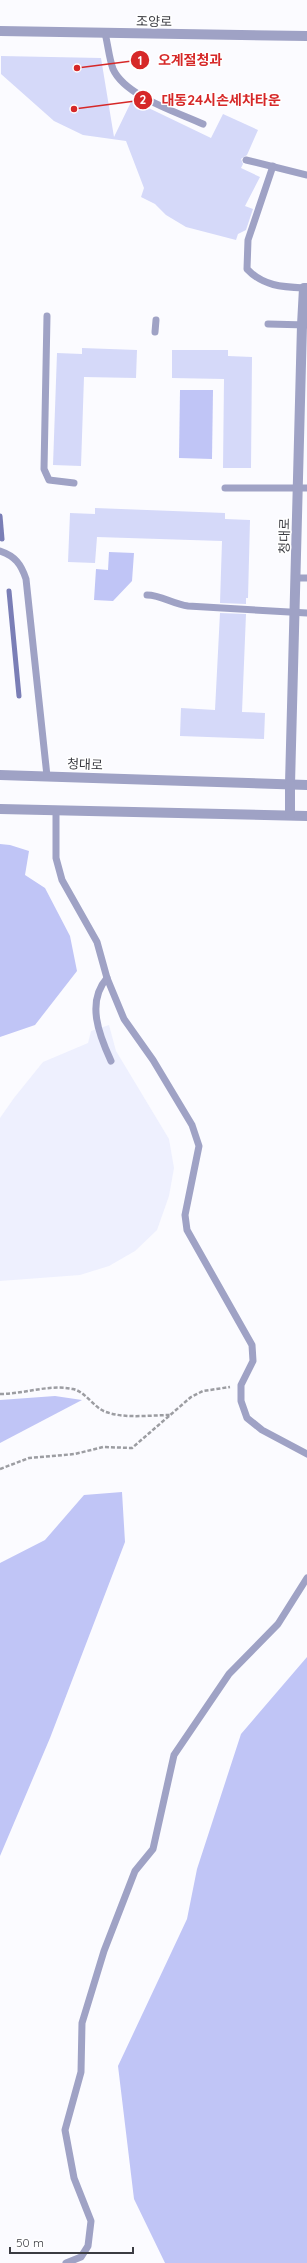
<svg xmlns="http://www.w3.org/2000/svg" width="307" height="2263" viewBox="0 0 307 2263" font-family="Quicksand,'Noto Sans KR',sans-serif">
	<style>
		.built { fill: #eef0fe }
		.green { fill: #c0c5f6 }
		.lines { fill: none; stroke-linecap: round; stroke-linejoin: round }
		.stream { stroke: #7a7eb6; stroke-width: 5 }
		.building { fill: #d5d9f9 }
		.path { stroke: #9c9da2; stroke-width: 2.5; stroke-dasharray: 4 2; stroke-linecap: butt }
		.service { stroke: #9fa2c5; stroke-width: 7 }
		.minor { stroke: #9fa2c5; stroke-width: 10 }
		.tertiary { stroke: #9fa2c5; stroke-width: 10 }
		.labels { text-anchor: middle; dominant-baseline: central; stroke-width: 3; stroke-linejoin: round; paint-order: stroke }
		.street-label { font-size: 13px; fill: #3b3c42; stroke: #fff }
		.leader { fill: none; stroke: #d62828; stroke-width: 1.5 }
		.callout-dot { fill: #d62828; stroke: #fff; stroke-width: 1.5 }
		.mark-label { font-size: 12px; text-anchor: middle; font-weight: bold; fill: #fff }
		.callout-label { font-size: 14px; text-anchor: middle; font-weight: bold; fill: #d62828; stroke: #fff; stroke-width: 3; stroke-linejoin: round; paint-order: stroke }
	</style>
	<rect width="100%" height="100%" fill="#fbfbff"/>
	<polygon class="built" points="109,1025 116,1051 169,1139 174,1168 169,1196 157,1230 135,1251 109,1266 80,1275 0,1281 0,1118 14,1098 43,1062 88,1043 91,1031"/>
	<g class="green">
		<polygon points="180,390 213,390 212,459 179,458"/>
		<polygon points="109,552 134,553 132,581 113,601 94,600 96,569 108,570"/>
		<polygon points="0,844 10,845 29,851 25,875 45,888 70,936 77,971 35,1025 0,1037"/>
		<polygon points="55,1396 82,1400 0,1443 0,1400"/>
		<polygon points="122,1492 125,1542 50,1738 0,1856 0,1563 45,1540 84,1495"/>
		<polygon points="307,1657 307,2263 165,2263 134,2199 118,2066 187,1919 197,1869 241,1734"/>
	</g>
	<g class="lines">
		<g class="stream">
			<polyline points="0,516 2,539"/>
			<polyline points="9,591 19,696"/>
		</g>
	</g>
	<g class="building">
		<polygon points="1,56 101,58 114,137 132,100 211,138 223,114 258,130 247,155 241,159 243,164 241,168 260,177 245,206 253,209 246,230 238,234 236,240 186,227 166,215 155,204 141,197 144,188 126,141 83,135 54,121 1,74"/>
		<polygon points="82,348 137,350 136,378 84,377 81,466 53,465 57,353 82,354"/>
		<polygon points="172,350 228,350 228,356 252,357 251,468 223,468 224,379 172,378"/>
		<polygon points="95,508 225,513 225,519 250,520 248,598 246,598 246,604 220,603 222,541 97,537 95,563 68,562 70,513 95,514"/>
		<polygon points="220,613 246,614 242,712 265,713 264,739 180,736 181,708 215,710"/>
	</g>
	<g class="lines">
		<g class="path">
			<path d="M0,1394c25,0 48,-10 73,-5 13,3 21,19 33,23 20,7 44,3 65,3"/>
			<polyline points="0,1469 29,1458 75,1454 103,1447 132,1448 191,1397 203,1391 230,1387"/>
		</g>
		<g class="service">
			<path d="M105,33c3,12 4,25 8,36 12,27 64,43 90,55"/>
			<polyline points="246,160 307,175"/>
			<path d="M273,166l-25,74 -1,29c16,17 35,18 57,19"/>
			<polyline points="47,316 44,469 49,480 74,483"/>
			<polyline points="268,324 307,325"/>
			<polyline points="155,332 156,320"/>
			<polyline points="225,488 307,488"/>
			<path d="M0,551c15,5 21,13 26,28l21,197"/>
			<polyline points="296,578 307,578"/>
			<path d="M147,595c14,0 26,9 41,11l119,7"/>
			<polyline points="56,811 56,858 62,880 97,942 107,978 124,1019 153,1060 192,1125 199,1146 185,1215 187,1230 252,1345 253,1361 241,1385 241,1401 247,1418 262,1430 307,1454"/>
			<path d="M107,978c-21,24 -8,57 4,83"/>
			<polyline points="66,2263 81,2257 88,2246 91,2221 74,2178 65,2130 81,2072 82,2023 104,1951 135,1871 153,1849 174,1755 229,1674 278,1624 307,1578"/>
		</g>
		<polyline class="minor" points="290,784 302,325 304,288 307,288"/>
		<g class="tertiary">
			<polyline points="0,31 307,36"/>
			<polyline points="0,775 307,785"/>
			<polyline points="0,809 307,816"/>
			<polyline points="290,815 290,784"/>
		</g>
	</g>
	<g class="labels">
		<g class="street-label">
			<text transform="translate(154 21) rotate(1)">조양로</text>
			<text transform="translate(284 536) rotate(-89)">청대로</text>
			<text transform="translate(85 764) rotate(2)">청대로</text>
		</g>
	</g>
	<path class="leader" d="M77 68L140 60M74 109L143 100"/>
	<g class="callout-dot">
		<circle cx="77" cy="68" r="4"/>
		<circle cx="74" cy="109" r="4"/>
		<circle cx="140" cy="60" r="10"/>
		<circle cx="143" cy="100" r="10"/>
	</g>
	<g class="mark-label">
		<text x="140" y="65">1</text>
		<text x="143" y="104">2</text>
	</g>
	<g class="callout-label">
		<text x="190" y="65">오계절청과</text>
		<text x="221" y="105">대동24시손세차타운</text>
	</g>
	<path d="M10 2247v6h123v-6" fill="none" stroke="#3b3c42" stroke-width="2"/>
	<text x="16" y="2247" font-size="12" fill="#3b3c42" stroke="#ffffff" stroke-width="3" paint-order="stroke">50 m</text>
</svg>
